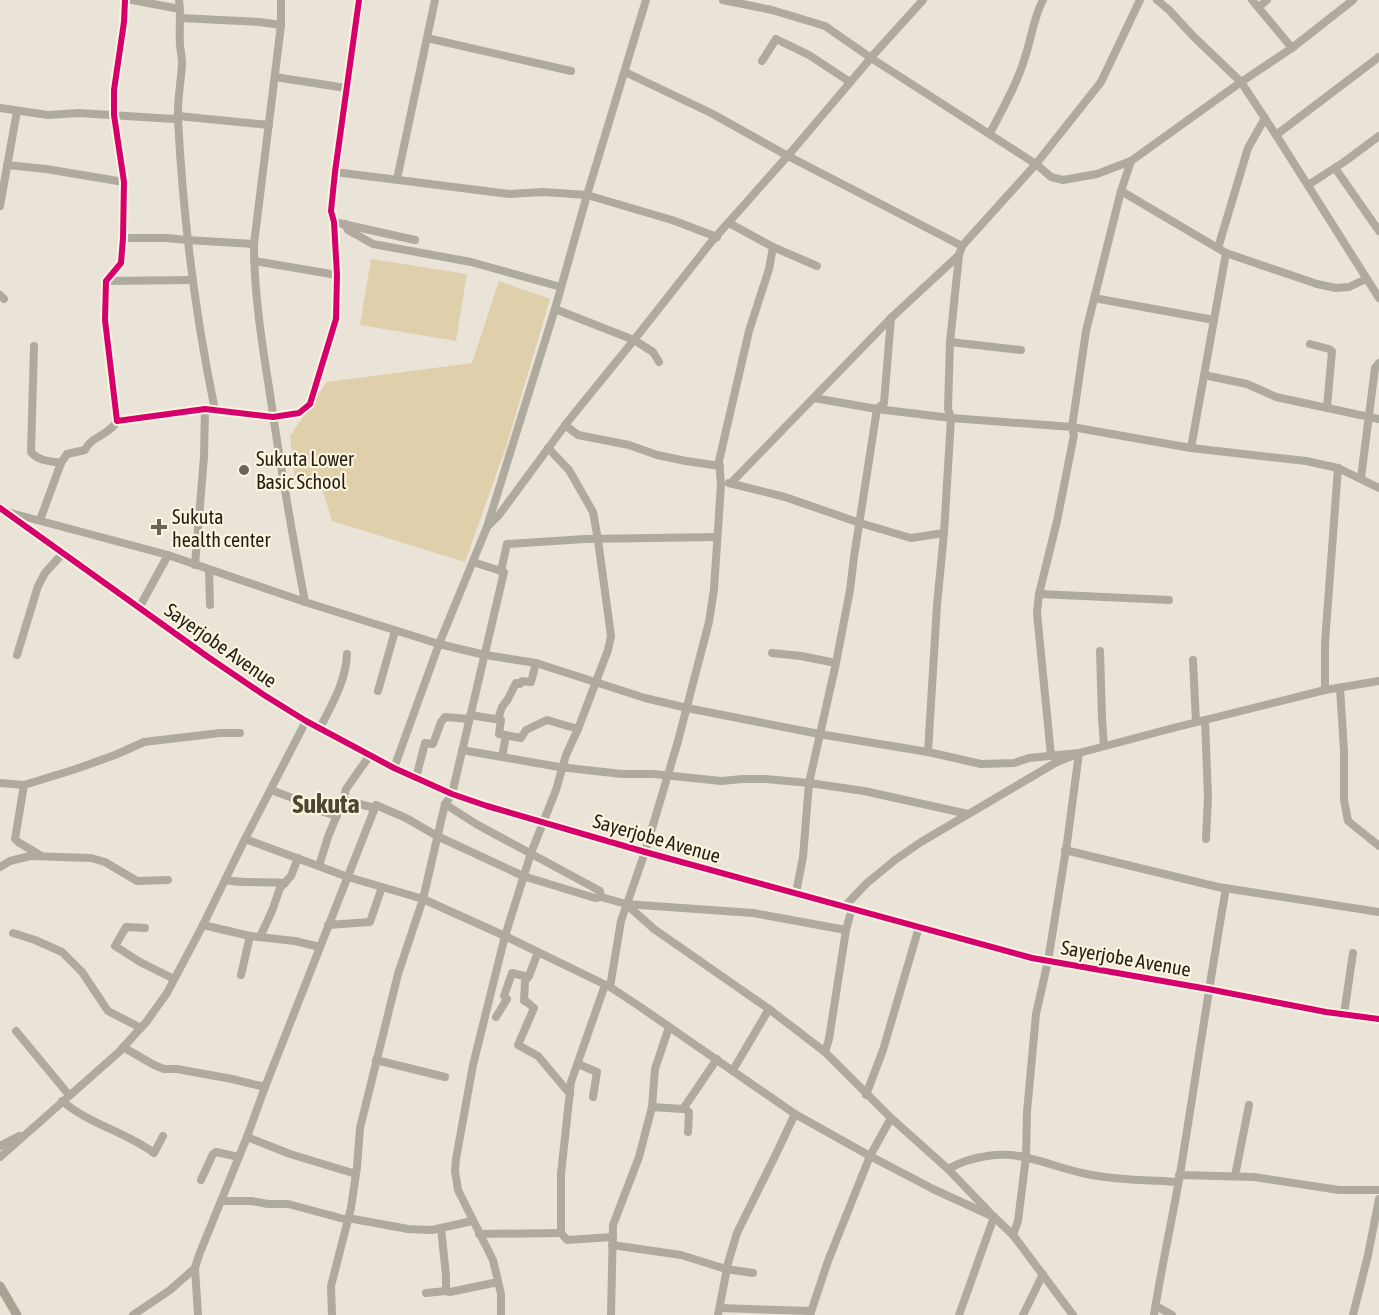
<svg xmlns="http://www.w3.org/2000/svg" width="1379" height="1315" viewBox="0 0 1379 1315" font-family="'Asap Condensed',sans-serif">
	<style>
		.green { fill: #dfcfaa }
		.lines { fill: none; stroke-linecap: round; stroke-linejoin: round }
		.minor { stroke: #afaa9e; stroke-width: 8 }
		.major { stroke: #a8a294; stroke-width: 9 }
		.cycleway-casing { stroke: #fdf4de; stroke-width: 10 }
		.cycleway { stroke: #d6006c; stroke-width: 6 }
		.poi-dot { fill: #68645b; stroke: #fdf4de; stroke-width: 2 }
		.labels { text-anchor: middle; dominant-baseline: central; stroke-width: 4.5; stroke-linejoin: round; paint-order: stroke }
		.poi-label { font-size: 20px; fill: #221f17; stroke: #fdf4de; text-anchor: start }
		.street-label { font-size: 20px; fill: #221f17; stroke: #fdf4de }
		.district-label { font-size: 26px; font-weight: bold; fill: #4d4634; stroke: #fdf4de }
	</style>
	<rect width="100%" height="100%" fill="#e9e3d8"/>
	<g class="green">
		<polygon points="371,259 467,274 456,341 360,325"/>
		<polygon points="499,281 550,299 506,447 465,562 332,521 322,488 295,482 290,436 327,382 472,363"/>
	</g>
	<g class="lines">
		<g class="minor">
			<polyline points="125,0 124,22 114,90 114,115 124,182 123,238 121,263 106,281 105,320 117,421 205,409 273,417 299,413 310,404 336,319 337,275 334,222 331,211 335,172 359,0"/>
			<polyline points="132,0 180,9"/>
			<path d="M179,0c2,16 0,30 1,46 1,6 2,12 2,18 -1,18 -5,37 -4,55 5,98 17,195 37,291"/>
			<path d="M281,0v25l-27,219c0,50 8,100 16,150 10,70 22,139 35,208"/>
			<polyline points="723,0 772,10 825,26 871,58 1036,164 1051,177 1063,180 1097,174 1131,161 1241,82 1292,48 1252,0"/>
			<polyline points="1157,0 1169,10 1193,36 1241,82 1276,135 1379,298"/>
			<polyline points="1259,7 1267,0"/>
			<polyline points="181,18 259,22 281,25"/>
			<polyline points="427,38 571,71"/>
			<polyline points="1292,48 1353,0"/>
			<polyline points="762,61 776,39 809,55 850,82"/>
			<polyline points="625,72 711,113 788,156 962,246"/>
			<polyline points="275,77 346,88"/>
			<polyline points="0,108 48,115 79,113 174,119 178,116 269,125"/>
			<path d="M990,133c12,-23 28,-51 35,-76 7,-20 8,-38 18,-57"/>
			<polyline points="1276,135 1379,57"/>
			<polyline points="1131,161 1121,191 1086,331 1072,427 1191,448 1306,461 1338,468 1379,488"/>
			<polyline points="7,165 46,169 124,182"/>
			<polyline points="1335,168 1379,231"/>
			<polyline points="335,172 509,194 543,192 587,195 672,220 717,237"/>
			<polyline points="397,179 435,0"/>
			<polyline points="1308,185 1344,162 1379,136"/>
			<polyline points="1121,191 1226,253 1317,284 1336,288 1349,287 1366,279"/>
			<polyline points="0,206 17,111"/>
			<polyline points="334,222 415,240"/>
			<polyline points="345,224 348,230 373,244 471,262 561,287"/>
			<polyline points="123,238 167,238 187,240 254,244"/>
			<polyline points="773,247 817,266"/>
			<polyline points="1218,248 1248,148 1265,118"/>
			<polyline points="254,261 337,275"/>
			<polyline points="106,281 192,280"/>
			<polyline points="0,295 4,299"/>
			<polyline points="1094,298 1214,320"/>
			<polyline points="555,309 634,340 653,352 659,362"/>
			<polyline points="950,342 1021,350"/>
			<polyline points="1310,344 1329,349 1332,351 1327,407"/>
			<path d="M34,346l-3,106c7,9 19,9 30,11"/>
			<polyline points="1204,375 1247,384 1276,397 1379,419"/>
			<polyline points="814,398 877,409 951,418 1072,427 1074,435 1057,521 1039,594 1037,613 1051,756"/>
			<polyline points="565,425 578,435 629,445 657,455 686,461 720,466"/>
			<polyline points="1191,448 1226,253"/>
			<polyline points="1361,478 1375,368 1379,363"/>
			<polyline points="729,483 785,497 860,523 911,538 944,533"/>
			<polyline points="731,483 891,318 959,255"/>
			<polyline points="0,508 208,657 264,695 306,721 394,768 452,794 487,806 645,852 1032,958 1208,989 1326,1012 1379,1019"/>
			<polyline points="7,512 168,555 305,602 439,644 485,655 536,663 645,698 687,708 819,734 928,752 981,764 1014,763 1029,758 1079,753 1173,728 1325,690 1379,681"/>
			<path d="M40,520l21,-57 6,-9 18,-4c6,-14 25,-15 32,-29"/>
			<polyline points="488,526 499,515 569,420 634,340 712,241 792,151 875,53 923,0"/>
			<polyline points="195,565 204,457 205,409"/>
			<polyline points="209,570 210,605"/>
			<polyline points="501,571 507,544 585,539 717,537"/>
			<polyline points="1039,594 1169,600"/>
			<polyline points="139,608 168,555"/>
			<polyline points="1100,651 1102,718 1104,746"/>
			<polyline points="772,653 801,656 836,663"/>
			<polyline points="17,655 38,586 45,573 62,554"/>
			<polyline points="1193,660 1196,722"/>
			<polyline points="1340,688 1344,751 1344,800 1348,821 1379,846"/>
			<polyline points="1325,690 1325,643 1338,468"/>
			<polyline points="378,691 395,631"/>
			<polyline points="470,715 501,720 499,734 521,738 526,730 547,720 578,729"/>
			<polyline points="498,719 502,707 508,699 516,683 520,684 522,681 531,682 536,663"/>
			<polyline points="1205,720 1208,797 1206,839"/>
			<path d="M320,728c12,-24 26,-47 27,-74"/>
			<polyline points="462,750 559,767 622,774 654,774 721,781 743,779 766,779 809,783 864,791 968,814"/>
			<polyline points="928,752 937,605 944,533 951,418 948,409 950,342 959,255 962,246 1036,164 1101,82 1140,0"/>
			<polyline points="502,757 506,735"/>
			<polyline points="394,768 439,644 487,527 555,309 587,195 646,0"/>
			<polyline points="416,778 425,743 433,744 441,722 445,717 469,719"/>
			<polyline points="0,783 24,785 76,769 115,755 144,742 220,733 240,733"/>
			<polyline points="24,785 15,839 18,842 40,855"/>
			<polyline points="271,790 314,806 320,811 337,816"/>
			<polyline points="343,800 375,808"/>
			<polyline points="445,804 476,824 600,891 601,897"/>
			<polyline points="245,839 348,877 423,899 505,936 610,987 639,1006 795,1114 870,1156 933,1189 994,1217 959,1315"/>
			<polyline points="1065,850 1218,887 1379,912"/>
			<polyline points="319,866 328,837 343,800 346,789 370,755"/>
			<polyline points="0,867 10,861 30,856 91,858 105,862 137,881 168,880"/>
			<path d="M225,880c20,4 40,1 60,3"/>
			<polyline points="796,893 803,857 809,783 836,663 850,590 854,557 877,409 884,403 891,318"/>
			<polyline points="626,904 654,929 769,1009 825,1052 891,1118 948,1169 994,1217 1013,1235 1073,1315"/>
			<polyline points="844,907 867,883 895,860 921,842 1055,763 1072,756"/>
			<polyline points="203,925 250,936 295,941 320,947"/>
			<polyline points="328,925 370,922 382,887"/>
			<polyline points="145,928 126,927 115,946 140,962 174,979"/>
			<polyline points="13,933 35,940 62,952 82,972 108,1011 141,1028"/>
			<polyline points="260,937 272,911 280,888 291,876 298,858"/>
			<polyline points="538,952 529,976 525,981 524,1001 527,1002 534,1008 518,1045 538,1056 570,1094"/>
			<polyline points="241,975 250,936"/>
			<polyline points="605,985 571,1082 561,1174 561,1233 567,1240 613,1237"/>
			<polyline points="610,987 621,921 645,852 678,741 709,622 714,589 721,484 719,461 749,331 769,269 773,247 729,223"/>
			<polyline points="1344,1014 1353,953"/>
			<polyline points="496,1017 507,999 504,996 512,973 528,977"/>
			<polyline points="16,1031 69,1095"/>
			<polyline points="123,1047 154,1065 164,1069 177,1069 232,1079 265,1087"/>
			<polyline points="825,1052 829,1039 846,930 852,908"/>
			<polyline points="376,1060 445,1077"/>
			<polyline points="578,1064 597,1072 593,1097"/>
			<polyline points="733,1070 769,1009"/>
			<polyline points="866,1095 883,1050 919,927"/>
			<path d="M62,1101c29,24 64,31 92,52l9,-17"/>
			<polyline points="652,1107 683,1109 717,1059"/>
			<polyline points="684,1108 689,1112 688,1132"/>
			<polyline points="247,1137 290,1154 356,1174"/>
			<polyline points="0,1146 19,1136"/>
			<polyline points="0,1157 119,1052 147,1021 167,993 203,925 245,839 306,721"/>
			<path d="M948,1169c23,-13 54,-18 80,-11 18,4 36,11 54,15 31,7 64,7 96,9"/>
			<polyline points="1179,1175 1254,1177 1339,1190 1379,1190"/>
			<polyline points="1235,1176 1249,1105"/>
			<polyline points="201,1180 213,1154 216,1152 239,1157"/>
			<polyline points="221,1201 251,1201 268,1204 288,1204 348,1220"/>
			<polyline points="348,1218 408,1229 432,1230 472,1221"/>
			<polyline points="441,1228 446,1275 446,1291"/>
			<polyline points="479,1234 561,1233"/>
			<polyline points="1013,1235 1018,1221 1026,1157 1027,1112 1036,1014 1048,961 1067,843 1079,753"/>
			<polyline points="612,1245 681,1255 726,1269 753,1273"/>
			<polyline points="195,1268 198,1315"/>
			<polyline points="426,1293 446,1291 450,1292 498,1282"/>
			<polyline points="1156,1306 1172,1315"/>
			<polyline points="720,1308 811,1311"/>
			<polyline points="133,1315 170,1290 195,1268 199,1255 247,1137 265,1087 376,805 406,818 437,836 523,876 595,898 601,897 626,904 640,905 753,913 846,930"/>
			<polyline points="332,1315 331,1286 351,1208 357,1167 360,1128 398,974 423,899 445,804 452,794 504,572 473,562"/>
			<polyline points="501,1315 501,1294 493,1260 458,1190 455,1171 456,1159 473,1065 505,936 531,853 556,790 566,755 578,729 608,650 611,636 598,540 593,512 569,470 548,448"/>
			<polyline points="611,1315 613,1225 639,1157 652,1107 655,1069 669,1027"/>
			<polyline points="718,1315 728,1263 737,1233 777,1152 795,1114"/>
			<polyline points="810,1315 828,1261 870,1156 891,1118"/>
			<polyline points="1023,1315 1043,1274"/>
			<path d="M1154,1315c7,-45 17,-90 25,-135 16,-97 30,-195 47,-292"/>
			<polyline points="1353,1315 1368,1255 1379,1199"/>
		</g>
		<polyline class="major" points="0,1286 17,1315"/>
		<g class="cycleway-casing">
			<g id="cycleway">
				<polyline points="125,0 124,22 114,90 114,115 124,182 123,238 121,263 106,281 105,320 117,421 205,409 273,417 299,413 310,404 336,319 337,275 334,222 331,211 335,172 359,0"/>
				<polyline points="0,508 208,657 264,695 306,721 394,768 452,794 487,806 645,852 1032,958 1208,989 1326,1012 1379,1019"/>
			</g>
		</g>
		<use href="#cycleway" class="cycleway"/>
	</g>
	<g class="poi-dot">
		<circle cx="244" cy="470" r="6"/>
		<path d="M156 518h6v6h6v6h-6v6h-6v-6h-6v-6h6z"/>
	</g>
	<g class="labels">
		<g class="poi-label">
			<text x="256" y="458">Sukuta Lower<tspan x="256" dy="23">Basic School</tspan></text>
			<text x="172" y="516">Sukuta<tspan x="172" dy="23">health center</tspan></text>
		</g>
		<g class="street-label">
			<text transform="translate(221 645) rotate(35)">Sayerjobe Avenue</text>
			<text transform="translate(657 838) rotate(16)">Sayerjobe Avenue</text>
			<text transform="translate(1126 958) rotate(10)">Sayerjobe Avenue</text>
		</g>
		<g class="district-label">
			<text x="326" y="804">Sukuta</text>
		</g>
	</g>
</svg>
